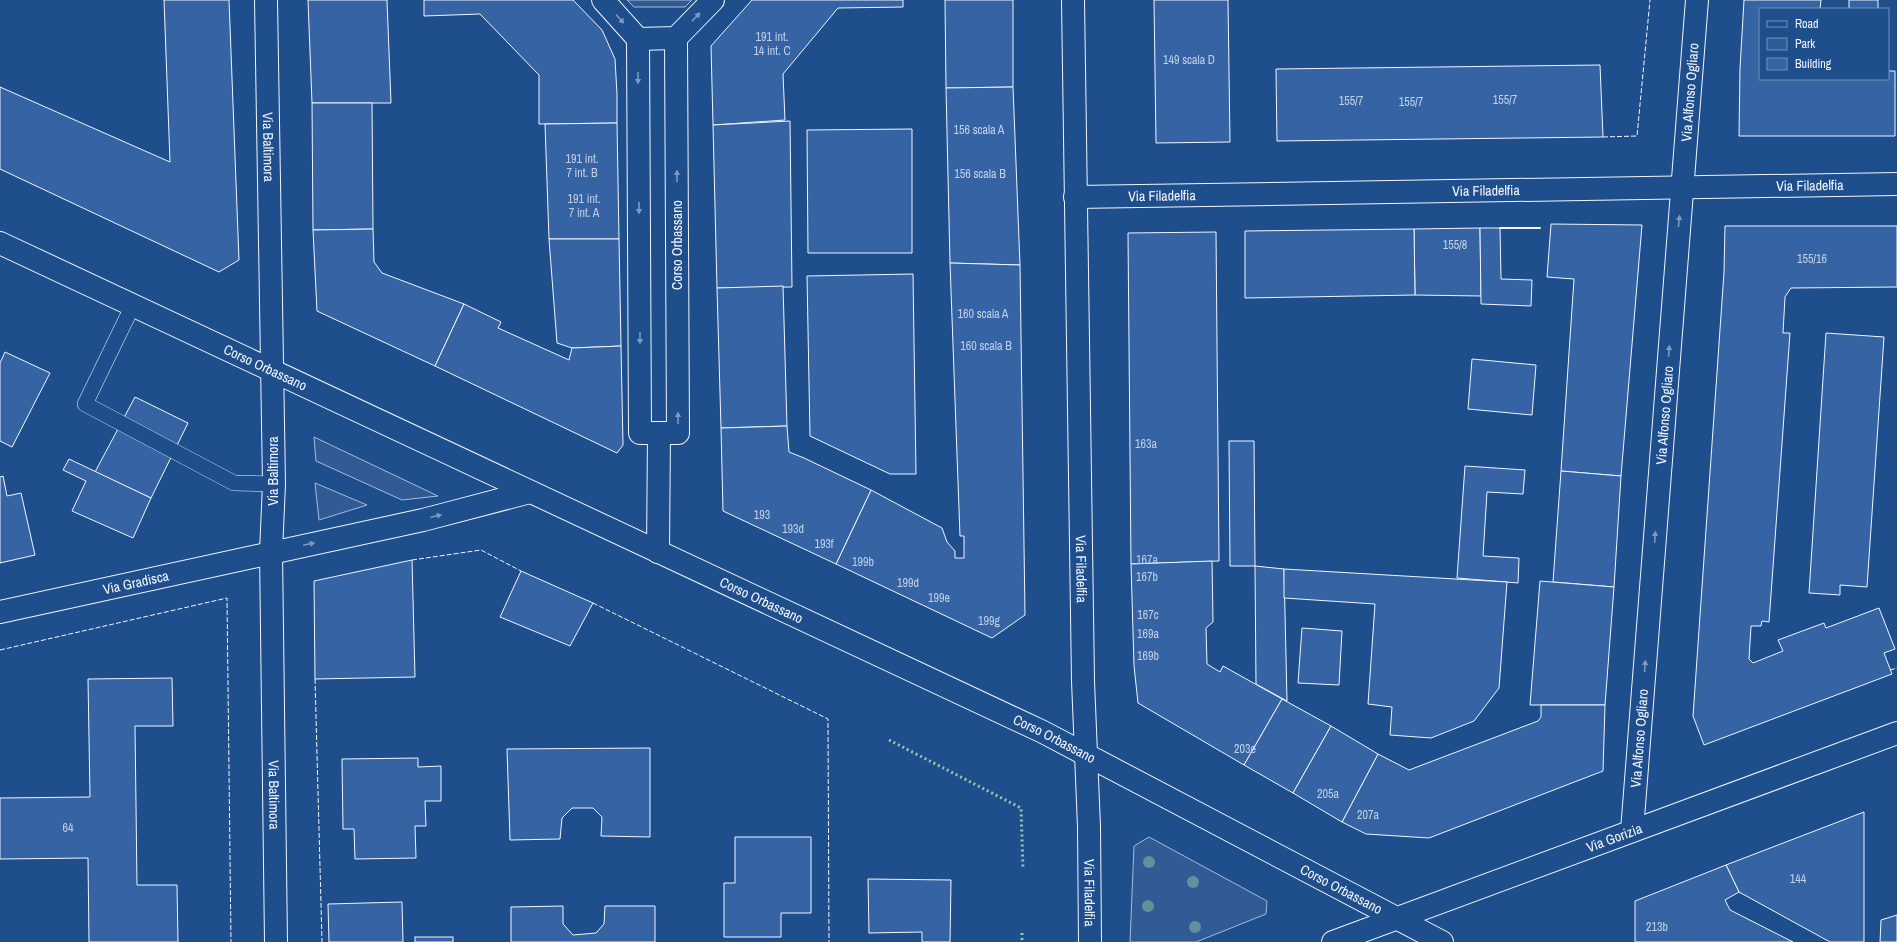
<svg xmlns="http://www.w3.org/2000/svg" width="1897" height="942" viewBox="0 0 1897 942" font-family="'Archivo Narrow',sans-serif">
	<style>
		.green { fill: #305b95; stroke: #a8bbd7 }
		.building { fill: #3563a3; stroke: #f2f6ff }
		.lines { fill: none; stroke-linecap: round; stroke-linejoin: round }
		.service-casing { stroke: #f2f6ff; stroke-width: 16 }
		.minor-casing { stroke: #f2f6ff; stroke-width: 24 }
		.tertiary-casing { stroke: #f2f6ff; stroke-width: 24 }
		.secondary-casing { stroke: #f2f6ff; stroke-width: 24 }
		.service { stroke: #1f4e8c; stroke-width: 15 }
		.minor { stroke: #1f4e8c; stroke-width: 22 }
		.tertiary { stroke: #1f4e8c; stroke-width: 22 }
		.secondary { stroke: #1f4e8c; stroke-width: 22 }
		.hedge { stroke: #97c8a6; stroke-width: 3; stroke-dasharray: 2 3; stroke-linecap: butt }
		.fence { stroke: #f2f6ff; stroke-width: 1; stroke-dasharray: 5 2; stroke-linecap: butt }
		.wall { stroke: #f2f6ff; stroke-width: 2 }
		.tree { fill: #61919a }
		.oneway { fill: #7e9ac0 }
		.labels { text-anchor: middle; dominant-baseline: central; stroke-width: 3; stroke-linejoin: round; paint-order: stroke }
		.number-label { font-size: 12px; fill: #c3d1e8 }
		.street-label { font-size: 14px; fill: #f2f6ff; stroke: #1f4e8c }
	</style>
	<rect width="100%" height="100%" fill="#1f4e8c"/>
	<g class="green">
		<polygon points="627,0 692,0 685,7 634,7"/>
		<polygon points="314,437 438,496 402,500 316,461"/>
		<polygon points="315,483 367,505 319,520"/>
		<polygon points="1149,837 1267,901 1266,914 1196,942 1130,942 1134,846"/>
	</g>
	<g class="building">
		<polygon points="164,0 229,0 239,260 219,272 0,169 0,87 170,162"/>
		<polygon points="308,0 387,0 391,103 312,103"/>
		<polygon points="424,0 573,0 602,30 615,59 617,94 617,123 539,124 539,75 480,14 424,16"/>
		<polygon points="752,0 903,0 903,7 838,8 783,74 785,120 713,125 711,46"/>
		<polygon points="945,0 1013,0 1013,87 946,88"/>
		<polygon points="1154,0 1228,0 1230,142 1156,143"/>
		<polygon points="1744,0 1821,0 1820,9 1760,9 1760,79 1888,79 1888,71 1895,71 1895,136 1739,136 1740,68"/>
		<rect x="1849" y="0" width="29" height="9"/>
		<polygon points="1600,65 1603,137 1277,141 1276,69"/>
		<polygon points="1013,87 1020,265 950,263 946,88"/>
		<polygon points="312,103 372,103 373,229 313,230"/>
		<polygon points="790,121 792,287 717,288 713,125"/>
		<polygon points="617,123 619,239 549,239 545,124"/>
		<polygon points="912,129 912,253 808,253 807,130"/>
		<polygon points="1551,224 1642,225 1621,476 1561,471 1574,279 1547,277"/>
		<polygon points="1725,226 1897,226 1897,287 1791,288 1785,297 1783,333 1790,333 1769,622 1762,621 1761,626 1751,626 1749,659 1753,663 1783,651 1778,640 1824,623 1826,628 1879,608 1895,649 1884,653 1892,674 1704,745 1693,716 1724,272"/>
		<polygon points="1480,228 1481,296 1415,295 1414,229"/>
		<polygon points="1480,228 1500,228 1501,279 1532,280 1531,306 1481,304"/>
		<polygon points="373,229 374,262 382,273 464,304 435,366 317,311 313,230"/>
		<polygon points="1414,229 1415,295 1245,298 1245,231"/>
		<polygon points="1216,232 1219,561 1131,564 1128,233"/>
		<polygon points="549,239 619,239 621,346 572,348 557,343"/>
		<polygon points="950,263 1020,265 1025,615 992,638 836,564 871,490 942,528 947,542 955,551 955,558 964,558 964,536 960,536"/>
		<polygon points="913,274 916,474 890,474 810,436 807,276"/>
		<polygon points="783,286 787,426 721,428 717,288"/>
		<polygon points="464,304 501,322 498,328 569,360 572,348 621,346 623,445 617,453 435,366"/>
		<polygon points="1826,333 1884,337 1867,587 1840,585 1840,595 1809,593"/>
		<polygon points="5,352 50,373 12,447 0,441 0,363"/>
		<polygon points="1472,359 1536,365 1532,415 1468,409"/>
		<polygon points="135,397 188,423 151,498 95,472"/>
		<polygon points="787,426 789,452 804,458 871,490 836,564 723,511 721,428"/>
		<polygon points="1229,441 1254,441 1255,566 1230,566"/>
		<polygon points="69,459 151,498 133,538 72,511 86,481 63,470"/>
		<polygon points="1465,466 1525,470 1523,494 1487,492 1483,556 1519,558 1518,583 1457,578"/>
		<polygon points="1561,471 1621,476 1614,587 1553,582"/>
		<polygon points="3,476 7,496 21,493 35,555 0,563 0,477"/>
		<polygon points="412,560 415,677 315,679 314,581"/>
		<polygon points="1212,561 1213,622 1206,628 1207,664 1220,672 1223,666 1282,699 1244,765 1138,703 1134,666 1131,564"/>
		<polygon points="1255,566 1284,569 1287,701 1256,684"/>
		<polygon points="1284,569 1507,582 1499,688 1474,721 1431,738 1390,735 1392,707 1368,704 1375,604 1284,598"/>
		<polygon points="521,571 593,603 570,646 500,617"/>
		<polygon points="1540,581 1614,587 1605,705 1530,705"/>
		<polygon points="1302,628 1342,631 1339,685 1298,683"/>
		<polygon points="172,678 173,726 135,726 137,885 177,885 178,942 89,942 88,858 0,859 0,798 90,797 88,679"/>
		<polygon points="1282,699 1331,726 1293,793 1244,765"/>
		<polygon points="1541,705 1605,705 1603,771 1429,838 1366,834 1342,822 1378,754 1409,770 1538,721 1541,717"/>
		<polygon points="1331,726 1378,754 1342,822 1293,793"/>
		<polygon points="650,748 650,837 601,836 602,817 593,808 572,808 562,818 560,839 510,840 507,749"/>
		<polygon points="418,758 418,767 441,766 441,801 425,801 426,826 415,826 416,858 355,859 354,829 343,829 342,759"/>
		<polygon points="1864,812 1864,942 1830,942 1739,892 1726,865"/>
		<polygon points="735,837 811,837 811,913 781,913 781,937 724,937 724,883 735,883"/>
		<polygon points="1726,865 1739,892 1725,900 1730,910 1793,942 1635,942 1635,901"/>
		<polygon points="868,879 951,880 950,942 922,942 922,932 869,933"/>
		<polygon points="402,902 403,942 329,942 328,904"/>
		<polygon points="563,906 563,924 573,935 596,933 604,924 605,906 655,906 655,942 511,942 511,907"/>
		<polygon points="1897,915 1897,942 1880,942 1881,920"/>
		<rect x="415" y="937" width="38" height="5"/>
	</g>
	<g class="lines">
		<g class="service-casing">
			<polyline id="service" points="133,305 85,404 234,483 274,484"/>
		</g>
		<g class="minor-casing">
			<g id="minor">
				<path id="s1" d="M266,0l8,484 -3,68 5,390"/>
				<polyline points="603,0 638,39 640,433 678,433 676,38"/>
				<path id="s2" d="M1073,0l10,681 6,146 1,115"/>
				<polyline points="638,39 676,38 713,0"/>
				<path id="s3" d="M1075,197l822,-13"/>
				<polyline points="658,552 659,433"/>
				<path id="s4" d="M0,612l423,-92 107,-28"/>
				<path id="s5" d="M1632,831l65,-831"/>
			</g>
		</g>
		<g class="tertiary-casing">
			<g id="tertiary">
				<path id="s6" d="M1333,942l564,-209"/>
			</g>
		</g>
		<g class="secondary-casing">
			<g id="secondary">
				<path id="s7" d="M0,243l1043,489 399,210"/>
			</g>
		</g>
		<use href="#service" class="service"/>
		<use href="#minor" class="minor"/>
		<use href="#tertiary" class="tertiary"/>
		<use href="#secondary" class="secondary"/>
		<g class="hedge">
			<polyline points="889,740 1021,808 1023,868"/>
			<polyline points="1022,933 1022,942"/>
		</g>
		<g class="fence">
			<polyline points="1603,137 1637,136 1650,0"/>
			<polyline points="412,560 481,550 521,571"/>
			<polyline points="593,603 828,719 829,942"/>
			<polyline points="0,650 227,598 231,942"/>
			<polyline points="1890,670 1897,668"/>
			<polyline points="315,679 322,942"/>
		</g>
		<polyline class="wall" points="1500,228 1540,228"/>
	</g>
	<g class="tree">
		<circle cx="1149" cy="862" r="6"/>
		<circle cx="1193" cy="882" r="6"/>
		<circle cx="1148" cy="906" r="6"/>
		<circle cx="1195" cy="927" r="6"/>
	</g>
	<defs><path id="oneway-solid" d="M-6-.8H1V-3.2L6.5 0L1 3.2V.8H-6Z"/></defs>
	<g class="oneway">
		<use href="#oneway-solid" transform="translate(696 17) rotate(-46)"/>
		<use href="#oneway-solid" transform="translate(620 19) rotate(48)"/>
		<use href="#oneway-solid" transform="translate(638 78) rotate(90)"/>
		<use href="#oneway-solid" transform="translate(677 176) rotate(-90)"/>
		<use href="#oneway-solid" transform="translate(639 208) rotate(90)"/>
		<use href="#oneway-solid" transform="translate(1679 221) rotate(-84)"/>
		<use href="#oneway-solid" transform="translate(640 338) rotate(90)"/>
		<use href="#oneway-solid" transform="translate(1669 351) rotate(-86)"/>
		<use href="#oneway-solid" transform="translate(678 418) rotate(-90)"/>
		<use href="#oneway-solid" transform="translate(436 516) rotate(-14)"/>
		<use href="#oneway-solid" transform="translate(1655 537) rotate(-86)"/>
		<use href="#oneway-solid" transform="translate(309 544) rotate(-12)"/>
		<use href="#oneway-solid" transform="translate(1645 666) rotate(-86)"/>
	</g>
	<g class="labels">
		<g class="number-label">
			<text x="772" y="37">191 int.<tspan x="772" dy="14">14 int. C</tspan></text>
			<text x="1189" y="60">149 scala D</text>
			<text x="1505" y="100">155/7</text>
			<text x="1351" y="101">155/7</text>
			<text x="1411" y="102">155/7</text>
			<text x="979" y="130">156 scala A</text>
			<text x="582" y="159">191 int.<tspan x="582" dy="14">7 int. B</tspan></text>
			<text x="980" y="174">156 scala B</text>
			<text x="584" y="199">191 int.<tspan x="584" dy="14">7 int. A</tspan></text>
			<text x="1455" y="245">155/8</text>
			<text x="1812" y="259">155/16</text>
			<text x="983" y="314">160 scala A</text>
			<text x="986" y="346">160 scala B</text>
			<text x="1146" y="444">163a</text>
			<text x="762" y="515">193</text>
			<text x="793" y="529">193d</text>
			<text x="824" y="544">193f</text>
			<text x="1147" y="560">167a</text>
			<text x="863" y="562">199b</text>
			<text x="1147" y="577">167b</text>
			<text x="908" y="583">199d</text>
			<text x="939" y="598">199e</text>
			<text x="1148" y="615">167c</text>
			<text x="989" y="621">199g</text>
			<text x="1148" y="634">169a</text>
			<text x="1148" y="656">169b</text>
			<text x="1245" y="749">203e</text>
			<text x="1328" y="794">205a</text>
			<text x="1368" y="815">207a</text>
			<text x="68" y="828">64</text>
			<text x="1798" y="879">144</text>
			<text x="1657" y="927">213b</text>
		</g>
		<g class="street-label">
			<text stroke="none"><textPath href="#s5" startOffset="741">Via Alfonso Ogliaro</textPath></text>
			<text stroke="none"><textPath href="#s1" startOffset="147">Via Baltimora</textPath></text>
			<text stroke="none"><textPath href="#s3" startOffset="735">Via Filadelfia</textPath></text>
			<text stroke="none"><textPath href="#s3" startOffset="411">Via Filadelfia</textPath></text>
			<text stroke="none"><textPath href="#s3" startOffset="87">Via Filadelfia</textPath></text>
			<text transform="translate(677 245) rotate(-90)">Corso Orbassano</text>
			<text stroke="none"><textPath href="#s7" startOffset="293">Corso Orbassano</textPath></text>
			<text stroke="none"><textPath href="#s5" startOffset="417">Via Alfonso Ogliaro</textPath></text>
			<text transform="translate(273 471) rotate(-90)">Via Baltimora</text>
			<text stroke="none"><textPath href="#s2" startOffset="569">Via Filadelfia</textPath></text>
			<text stroke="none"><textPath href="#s4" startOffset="139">Via Gradisca</textPath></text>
			<text stroke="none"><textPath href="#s7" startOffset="841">Corso Orbassano</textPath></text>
			<text stroke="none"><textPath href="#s5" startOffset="93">Via Alfonso Ogliaro</textPath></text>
			<text stroke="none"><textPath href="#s7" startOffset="1165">Corso Orbassano</textPath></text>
			<text stroke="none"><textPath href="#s1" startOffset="795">Via Baltimora</textPath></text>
			<text stroke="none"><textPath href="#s6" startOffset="300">Via Gorizia</textPath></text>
			<text stroke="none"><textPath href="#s7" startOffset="1489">Corso Orbassano</textPath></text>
			<text stroke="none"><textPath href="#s2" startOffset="893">Via Filadelfia</textPath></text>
		</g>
	</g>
	<rect x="1759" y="8" width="130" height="72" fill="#1f4e8c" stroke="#7391ba"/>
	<rect x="1767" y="21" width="20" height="6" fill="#1f4e8c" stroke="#7391ba"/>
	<text x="1795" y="28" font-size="12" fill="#f2f6ff">Road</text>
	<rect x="1767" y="38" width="20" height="12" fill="#305b95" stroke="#7391ba"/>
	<text x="1795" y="48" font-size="12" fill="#f2f6ff">Park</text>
	<rect x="1767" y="58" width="20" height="12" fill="#3563a3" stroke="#7391ba"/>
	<text x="1795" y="68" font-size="12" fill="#f2f6ff">Building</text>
</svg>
